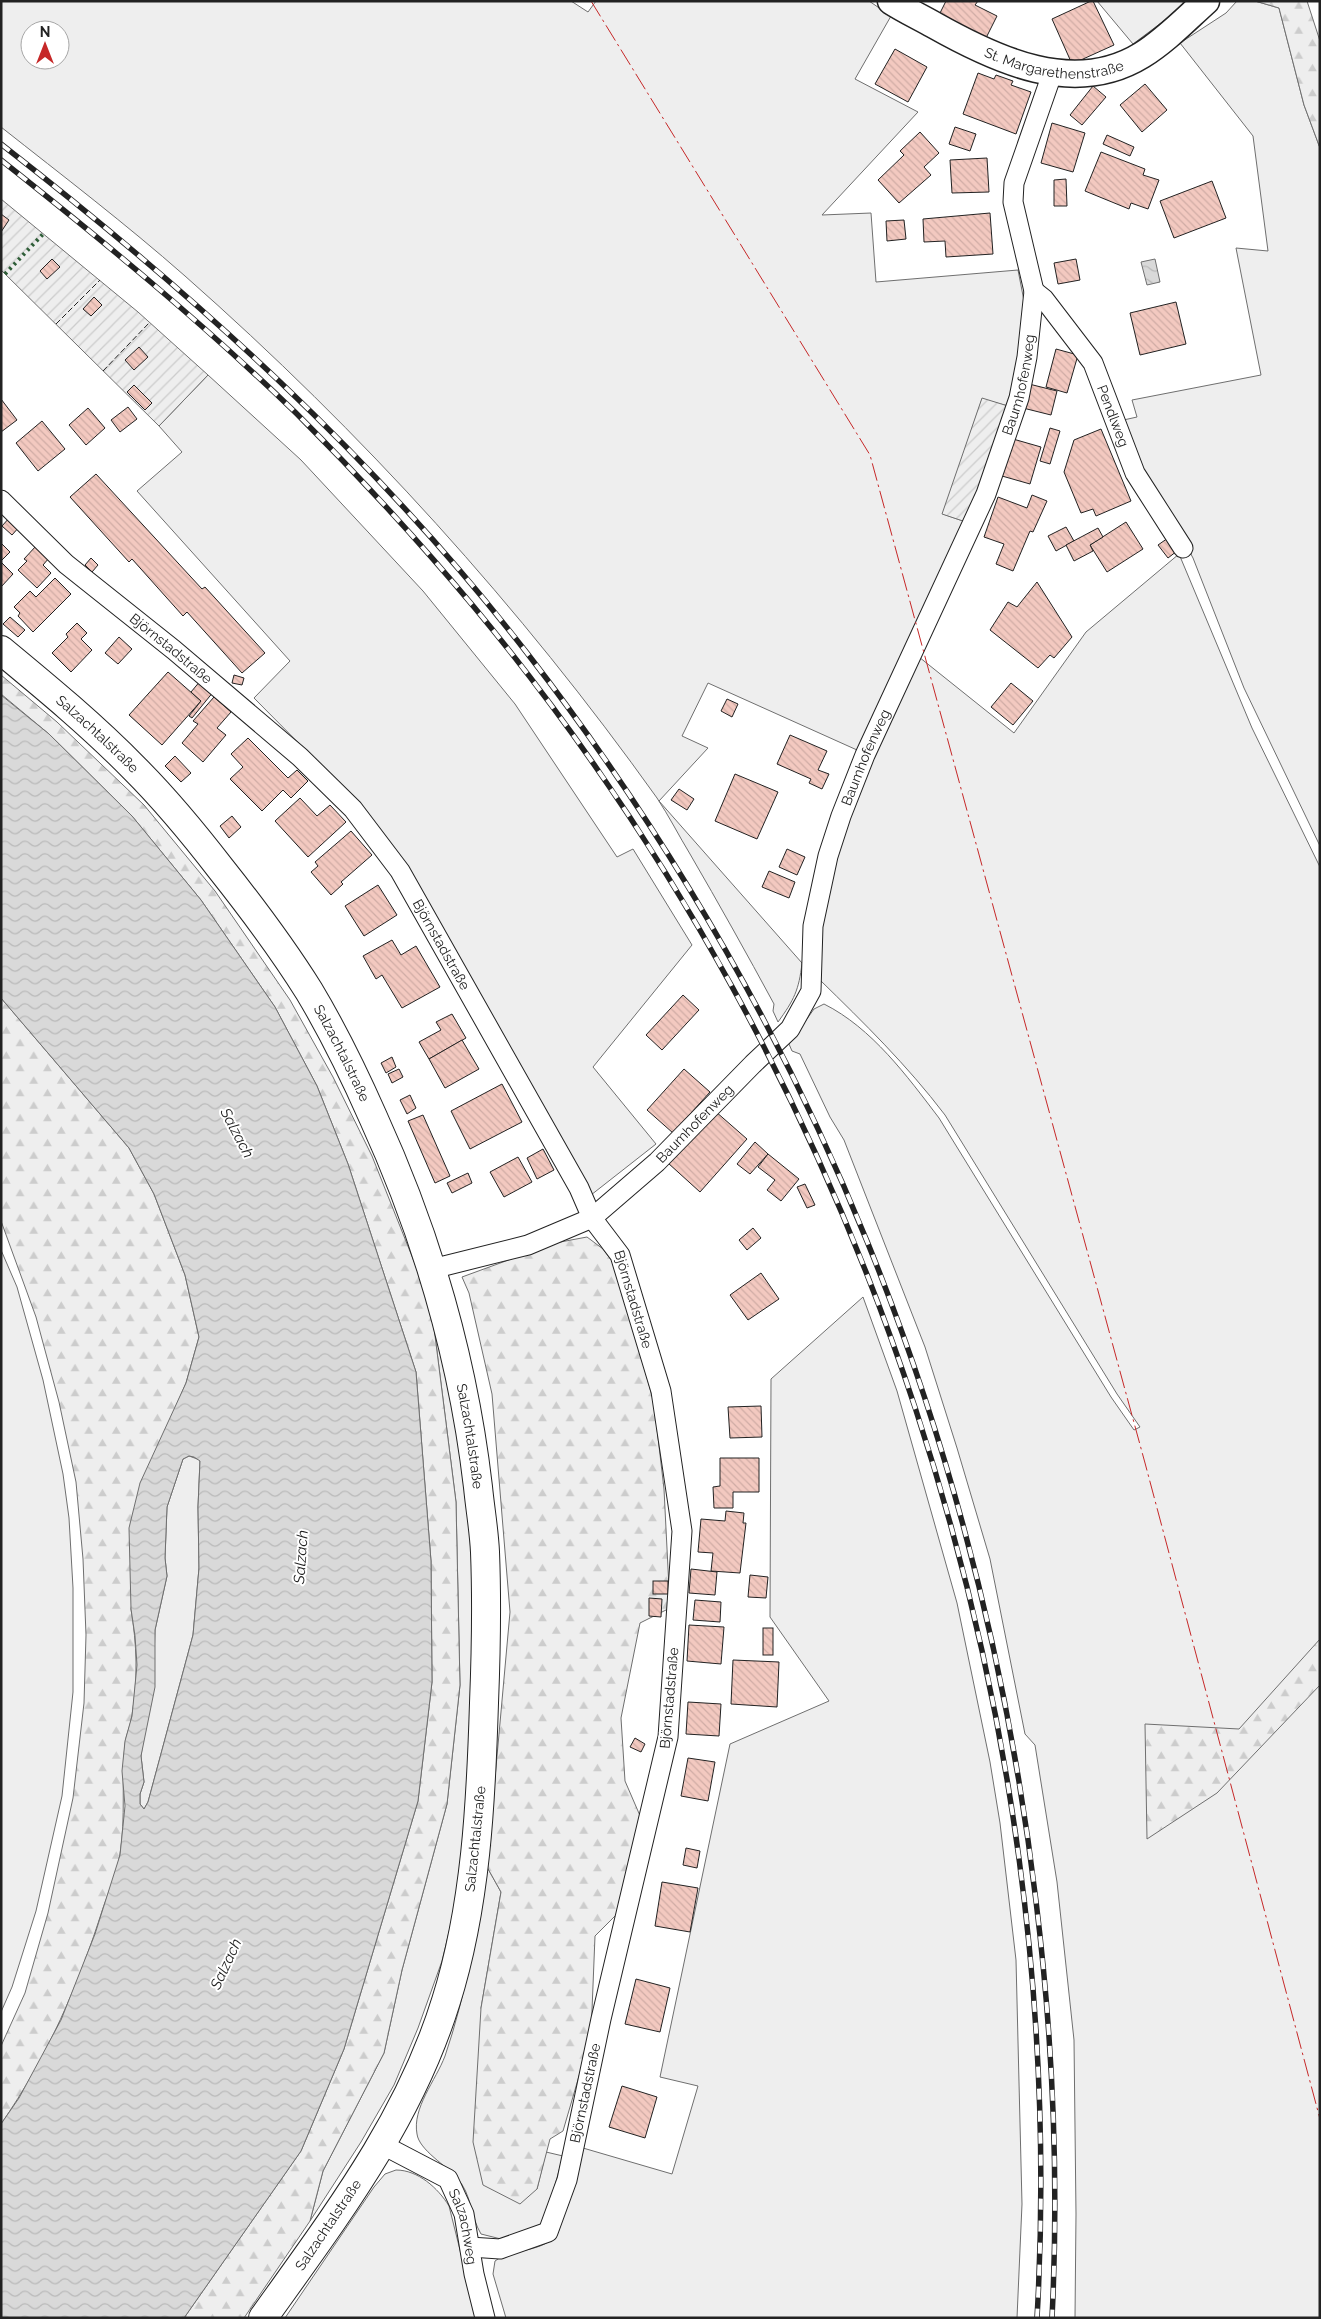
<svg xmlns="http://www.w3.org/2000/svg" width="1321" height="2319" viewBox="0 0 1321 2319" font-family="Raleway,sans-serif">
	<style>
		.green { fill: #eee; stroke: #6f6f6f; fill-rule: evenodd }
		.forest { fill: url(#forest-firs); stroke: #6f6f6f }
		.garden { fill: url(#garden-furrows); stroke: #6f6f6f }
		.water { fill: url(#water-waves); stroke: #6f6f6f; fill-rule: evenodd }
		.building { fill: url(#building-back-hatch); stroke: #222 }
		.lines { fill: none; stroke-linecap: round; stroke-linejoin: round }
		.street-casing { stroke: #222; stroke-width: 21 }
		.secondary-casing { stroke: #222; stroke-width: 29 }
		.primary-casing { stroke: #222; stroke-width: 30 }
		.street { stroke: #fff; stroke-width: 19 }
		.secondary { stroke: #fff; stroke-width: 26 }
		.primary { stroke: #fff; stroke-width: 28 }
		.rail-casing { stroke: #222; stroke-width: 5.5 }
		.rail { stroke: #fff; stroke-width: 4; stroke-dasharray: 11; stroke-linecap: butt }
		.hedge { stroke: #2f5e38; stroke-width: 4; stroke-dasharray: 2.5 4; stroke-linecap: butt }
		.fence { stroke: #222; stroke-width: 1; stroke-dasharray: 6 2.5; stroke-linecap: butt }
		.power { stroke: #c62828; stroke-width: 1; stroke-dasharray: 18 4 2.5 4; stroke-linecap: butt }
		.labels { text-anchor: middle; dominant-baseline: central; stroke-width: 4; stroke-linejoin: round; paint-order: stroke }
		.street-label { font-size: 14px; fill: #222; stroke: #fff }
		.water-label { font-size: 15px; font-style: italic; fill: #222; stroke: #fff }
	</style>
	<defs>
		<pattern id="forest-firs" width="22" height="20" patternUnits="userSpaceOnUse" patternTransform="scale(1.25)"><rect width="22" height="20" fill="#eee"/><path d="M5 1l3.5 6h-7zM16 11l3.5 6h-7z" fill="#ccc"/></pattern>
		<pattern id="garden-furrows" width="10" height="10" patternUnits="userSpaceOnUse" patternTransform="scale(1.25)"><rect width="10" height="10" fill="#eee"/><path d="M-1 1l2-2M0 10L10 0M9 11l2-2" fill="none" stroke="#ccc"/></pattern>
		<pattern id="water-waves" width="16" height="10" patternUnits="userSpaceOnUse" patternTransform="scale(1.25)"><rect width="16" height="10" fill="#d9d9d9"/><path d="M0 5q4-4 8 0t8 0" fill="none" stroke="#bababa"/></pattern>
		<pattern id="building-back-hatch" width="6" height="6" patternUnits="userSpaceOnUse" patternTransform="scale(1.25)"><rect width="6" height="6" fill="#f3c9c0"/><path d="M-1 5l2 2M0 0l6 6M5-1l2 2" fill="none" stroke="#d0aca5"/></pattern>
	</defs>
	<rect width="100%" height="100%" fill="#fff"/>
	<g class="green">
		<path d="M1,1h570l17,11 8,-11h273l22,15 -36,63 63,33 -96,103 49,-2 5,69 142,-12 7,36 -4,56 -13,44 -26,-7 -39,115 26,9 -31,70 -81,157 -149,-67 -26,53 26,12 -49,53 143,162c-3,27 -8,37 -24,59l-5,-11 1,-7c-27,-50 -55,-100 -84,-150 -11,-18 -21,-38 -33,-56 -137,-192 -295,-366 -472,-522 -59,-52 -122,-100 -184,-149zM30,30h30v30h-30z"/>
		<polygon points="1097,1 1182,1 1185,5 1133,44"/>
		<polygon points="1237,1 1255,1 1279,8 1304,105 1320,148 1320,846 1244,688 1193,558 1178,530 1137,470 1119,421 1137,417 1132,400 1261,375 1236,248 1268,251 1253,136 1180,43 1226,13"/>
		<polygon points="208,375 301,460 423,591 515,704 617,857 633,849 692,945 593,1067 656,1144 591,1195 349,794 254,698 290,661 137,491 182,452 159,426"/>
		<path d="M1179,554l73,174 68,139v1451h-245l1,-104 -2,-174 -17,-158 -22,-137 -10,-11 -35,-175 -33,-111 -32,-101 -81,-207 -14,-23 -30,-63 -8,-3 -3,-7 25,-35 10,-5c48,24 83,72 115,114l172,279 23,33 6,-3 -23,-33 -172,-279c-38,-50 -81,-92 -125,-135l2,-51 12,-75 26,-70 59,-127 95,76 72,-101z"/>
		<polygon points="1,1250 17,1287 43,1380 63,1474 69,1518 73,1588 73,1692 62,1796 36,1911 12,1987 1,2012"/>
		<path d="M863,1297l34,94 60,212 33,159 10,61 16,137 6,244 -5,114h-511l-13,-44 2,-13c19,-14 47,-7 63,-28l25,-85 89,26 26,-88 -38,-9 70,-333 99,-43 -59,-84 1,-238z"/>
		<polygon points="431,1304 453,1401 473,1557 476,1638 466,1830 456,1903 442,1961 418,2028 394,2085 361,2142 310,2221 323,2171 384,2053 402,1970 447,1804 460,1685 456,1502"/>
		<polygon points="189,1456 200,1460 198,1507 199,1568 193,1635 148,1802 144,1809 140,1804 140,1794 144,1782 141,1756 154,1657 155,1630 167,1576 165,1558 167,1507 183,1459"/>
		<path d="M487,1867l14,25 -20,116 56,181 9,-37 17,4 -16,58 -7,13 -39,12 -20,-5c-11,-18 -9,-40 -24,-56 -10,-12 -38,-28 -40,-44 -5,-26 19,-54 28,-78 21,-61 31,-125 42,-189z"/>
		<path d="M396,2170c22,0 42,18 53,36l28,112h-192l89,-131 11,-13z"/>
	</g>
	<g class="forest">
		<polygon points="1255,1 1307,1 1320,41 1320,148 1304,105 1279,8"/>
		<polygon points="1,675 57,722 144,805 215,891 290,1000 333,1077 372,1156 431,1304 456,1502 460,1685 447,1804 402,1970 384,2053 323,2171 310,2221 244,2318 184,2318 301,2151 344,2049 418,1801 432,1682 431,1561 416,1372 348,1164 317,1086 275,1007 201,900 132,816 49,734 1,694"/>
		<path d="M1,998l128,150 25,46 31,81 14,62 -13,46 -27,62 -28,164c6,36 7,70 1,106 -1,10 -6,19 -7,29 -4,37 1,73 -5,110 -3,18 -11,37 -17,54 -24,76 -56,150 -102,216v-78l24,-53 23,-80 25,-115 11,-95 2,-68 -3,-76 -7,-77 -17,-80 -23,-85 -35,-96z"/>
		<polygon points="587,1237 603,1249 617,1268 654,1403 664,1489 670,1608 640,1623 621,1718 625,1781 641,1818 621,1910 595,1936 591,2035 563,2131 550,2139 537,2189 520,2204 483,2185 473,2142 481,2008 501,1892 487,1867 510,1612 492,1394 469,1293 462,1277 555,1243"/>
		<polygon points="1320,1639 1320,1685 1217,1793 1147,1839 1145,1724 1239,1729"/>
	</g>
	<g class="garden">
		<polygon points="1,199 138,312 208,375 159,426 1,270"/>
		<polygon points="982,398 1008,406 969,523 942,514"/>
	</g>
	<g class="water">
		<polygon points="1155,259 1160,282 1147,285 1141,262"/>
		<path d="M1,695l48,39 83,82 69,84 74,107 42,79 31,78 68,208 15,189 1,121 -14,119 -74,248 -43,102 -117,167h-183v-194l18,-26 42,-78 34,-86 25,-79 5,-49 -3,-35 3,-30 7,-25 5,-51 -2,-29 -4,-27 -2,-81 11,-45 46,-100 13,-46 -14,-62 -31,-81 -25,-46 -128,-150zM189,1456l5,1 6,4 -2,46 1,61 -6,67 -45,167 -4,7 -4,-5v-10l4,-12 -3,-26 14,-69v-57l12,-54 -2,-18 2,-51 16,-48z"/>
	</g>
	<g class="building">
		<polygon points="946,1 978,1 975,5 997,16 983,44 936,21"/>
		<polygon points="1091,1 1093,1 1114,45 1072,64 1052,19"/>
		<polygon points="895,49 927,67 908,102 875,84"/>
		<polygon points="978,73 994,79 996,75 1013,81 1011,85 1031,92 1016,134 963,114"/>
		<polygon points="1145,84 1167,110 1142,132 1120,105"/>
		<polygon points="1093,86 1106,97 1082,125 1070,115"/>
		<polygon points="1052,123 1085,133 1073,172 1041,163"/>
		<polygon points="955,127 976,134 970,151 949,144"/>
		<polygon points="920,132 939,153 924,167 931,175 899,203 878,180 904,155 900,151"/>
		<polygon points="1107,135 1134,147 1130,156 1103,144"/>
		<polygon points="1101,152 1145,169 1143,175 1159,180 1148,209 1131,203 1129,209 1085,191"/>
		<polygon points="987,158 989,192 952,193 950,160"/>
		<polygon points="1066,179 1067,206 1054,206 1054,180"/>
		<polygon points="1212,181 1226,218 1174,238 1160,201"/>
		<polygon points="990,213 993,254 946,257 945,241 924,242 923,219"/>
		<polygon points="1,214 9,220 1,232"/>
		<polygon points="904,220 906,239 887,241 886,221"/>
		<polygon points="52,259 60,267 47,279 40,271"/>
		<polygon points="1076,259 1080,280 1058,284 1054,263"/>
		<polygon points="94,297 102,305 91,316 83,309"/>
		<polygon points="1176,302 1186,344 1140,355 1130,313"/>
		<polygon points="139,347 148,357 134,370 125,360"/>
		<polygon points="1056,349 1078,355 1067,393 1046,387"/>
		<polygon points="1029,384 1057,391 1051,415 1023,408"/>
		<polygon points="134,385 152,403 145,410 127,392"/>
		<polygon points="1,399 17,420 1,432"/>
		<polygon points="128,407 137,419 120,432 111,420"/>
		<polygon points="88,408 105,428 86,445 69,425"/>
		<polygon points="42,421 65,449 38,471 16,443"/>
		<polygon points="1050,428 1060,431 1050,464 1040,461"/>
		<polygon points="1101,429 1131,501 1096,516 1093,509 1081,513 1064,472 1074,440"/>
		<polygon points="1013,439 1041,447 1030,484 1002,476"/>
		<polygon points="96,474 202,589 205,587 265,653 242,673 187,612 183,616 132,559 129,562 70,497"/>
		<polygon points="1032,495 1047,501 1033,532 1030,531 1013,571 996,564 1004,544 984,537 998,497 1027,508"/>
		<polygon points="10,517 20,526 12,535 2,526"/>
		<polygon points="1126,522 1143,549 1107,572 1090,545"/>
		<polygon points="1066,527 1074,541 1056,551 1048,536"/>
		<polygon points="1098,528 1103,537 1090,545 1093,551 1074,561 1066,545"/>
		<polygon points="1168,538 1177,551 1168,558 1158,545"/>
		<polygon points="1,543 10,552 1,561"/>
		<polygon points="36,546 49,558 43,565 51,573 37,588 18,570 27,561 24,559"/>
		<polygon points="91,558 98,565 92,572 85,565"/>
		<polygon points="1,562 13,574 1,587"/>
		<polygon points="55,578 71,594 33,632 18,616 20,613 14,607 30,591 36,597"/>
		<polygon points="1037,582 1072,637 1054,658 1050,655 1038,668 990,630 1008,602 1017,607"/>
		<polygon points="10,617 25,630 18,637 3,624"/>
		<polygon points="77,623 87,633 81,639 92,650 71,672 52,653 68,637 66,634"/>
		<polygon points="119,637 132,649 118,664 105,653"/>
		<polygon points="168,672 201,701 162,745 129,715"/>
		<polygon points="234,675 244,678 242,685 232,683"/>
		<polygon points="201,680 214,691 192,718 189,716 201,701 191,692"/>
		<polygon points="1011,683 1033,701 1013,725 991,707"/>
		<polygon points="214,697 231,712 217,728 226,735 203,762 182,743 198,724 193,721"/>
		<polygon points="727,699 738,704 732,717 721,711"/>
		<polygon points="790,735 827,751 818,770 829,774 822,789 809,783 811,779 777,764"/>
		<polygon points="248,738 288,778 297,770 308,781 291,798 283,790 262,811 230,779 243,767 231,754"/>
		<polygon points="175,756 191,773 181,782 165,766"/>
		<polygon points="735,774 778,792 757,839 715,821"/>
		<polygon points="679,789 694,799 687,810 671,800"/>
		<polygon points="300,798 317,816 330,805 346,822 308,857 275,821"/>
		<polygon points="232,816 241,827 229,838 220,826"/>
		<polygon points="351,831 372,855 341,882 343,884 331,895 311,872 318,866 315,862"/>
		<polygon points="787,849 805,857 797,875 779,867"/>
		<polygon points="769,871 795,882 789,898 762,887"/>
		<polygon points="378,885 397,915 364,936 345,906"/>
		<polygon points="392,940 401,955 416,946 440,987 402,1008 382,975 376,979 363,956"/>
		<polygon points="683,995 699,1010 662,1050 646,1035"/>
		<polygon points="452,1014 466,1038 429,1059 419,1042 441,1030 436,1022"/>
		<polygon points="462,1040 479,1069 445,1088 429,1059"/>
		<polygon points="392,1057 396,1067 386,1073 381,1063"/>
		<polygon points="399,1069 403,1077 392,1083 388,1074"/>
		<polygon points="684,1069 710,1092 673,1133 647,1110"/>
		<polygon points="502,1084 522,1122 470,1149 451,1111"/>
		<polygon points="410,1095 416,1108 407,1114 400,1100"/>
		<polygon points="715,1111 747,1139 700,1192 668,1163"/>
		<polygon points="423,1115 450,1176 435,1183 408,1121"/>
		<polygon points="755,1142 768,1154 750,1174 737,1164"/>
		<polygon points="543,1149 554,1170 537,1179 527,1158"/>
		<polygon points="768,1154 799,1179 781,1201 767,1190 775,1180 758,1167"/>
		<polygon points="518,1157 532,1182 504,1197 490,1172"/>
		<polygon points="468,1173 472,1183 452,1193 447,1183"/>
		<polygon points="805,1184 815,1205 807,1208 797,1187"/>
		<polygon points="753,1228 761,1238 747,1250 739,1240"/>
		<polygon points="761,1273 779,1299 748,1320 730,1295"/>
		<polygon points="761,1406 762,1437 730,1438 728,1407"/>
		<polygon points="720,1458 759,1458 759,1492 733,1492 733,1508 714,1508 713,1487 720,1486"/>
		<polygon points="726,1511 744,1513 743,1523 746,1523 740,1573 711,1571 713,1553 698,1552 701,1519 725,1521"/>
		<polygon points="691,1569 717,1572 715,1595 689,1593"/>
		<polygon points="750,1575 768,1577 766,1598 748,1597"/>
		<rect x="653" y="1581" width="15" height="13"/>
		<polygon points="649,1598 662,1599 661,1617 649,1616"/>
		<polygon points="695,1600 721,1602 720,1622 693,1620"/>
		<polygon points="689,1625 724,1627 721,1664 687,1661"/>
		<rect x="763" y="1628" width="10" height="27"/>
		<polygon points="733,1660 779,1662 777,1707 731,1704"/>
		<polygon points="688,1702 721,1704 719,1736 686,1734"/>
		<polygon points="635,1738 645,1744 641,1752 630,1747"/>
		<polygon points="688,1758 715,1762 708,1801 681,1796"/>
		<polygon points="686,1848 700,1851 697,1868 683,1865"/>
		<polygon points="662,1882 698,1888 690,1932 655,1926"/>
		<polygon points="636,1979 670,1988 660,2032 625,2024"/>
		<polygon points="622,2086 657,2097 645,2138 609,2127"/>
	</g>
	<g class="lines">
		<g class="street-casing">
			<g id="street">
				<path id="s1" d="M1034,291l10,8 49,64 42,110 48,75"/>
				<path id="s2" d="M1,500l65,64 108,86 126,107 53,52 47,62 179,317 13,30 28,37 41,136 21,140 -14,206 -67,282 -34,161 -19,52 -48,17 -30,-2"/>
				<path id="s3" d="M432,1269l96,-24 64,-27 65,-56 96,-98 37,-35 21,-38 2,-65 15,-70 13,-40 24,-61 121,-261 33,-96 8,-41 7,-66 -21,-89 1,-19 38,-109"/>
				<path id="s4" d="M383,2145l65,34 16,35 10,60 11,44"/>
			</g>
		</g>
		<g class="secondary-casing">
			<g id="secondary">
				<path id="s5" d="M891,1c14,9 29,16 43,24 62,35 140,72 208,30 24,-15 43,-35 64,-54"/>
			</g>
		</g>
		<g class="primary-casing">
			<g id="primary">
				<path id="s6" d="M1,650c46,38 92,76 134,119 31,31 59,65 86,100 31,39 61,79 88,122 24,40 45,83 64,126 54,118 90,241 105,370 2,21 6,43 7,65 2,50 1,101 -1,151 -3,99 -8,203 -38,298 -37,120 -111,216 -183,317"/>
			</g>
		</g>
		<use href="#street" class="street"/>
		<use href="#secondary" class="secondary"/>
		<use href="#primary" class="primary"/>
		<g class="rail-casing">
			<g id="rail">
				<path d="M1,144c193,150 376,315 526,509 284,367 454,788 509,1248 17,139 23,277 16,417"/>
				<path d="M1,160c101,80 202,163 295,253 62,62 122,127 178,194 392,472 598,1097 563,1711"/>
			</g>
		</g>
		<use href="#rail" class="rail"/>
		<polyline class="hedge" points="5,274 44,233"/>
		<g class="fence">
			<polyline points="56,324 100,280"/>
			<polyline points="103,371 150,322"/>
		</g>
		<polyline class="power" points="591,1 870,455 1145,1463 1320,2119"/>
	</g>
	<g class="labels">
		<g class="street-label">
			<text stroke="none"><textPath href="#s5" startOffset="178">St. Margarethenstraße</textPath></text>
			<text stroke="none"><textPath href="#s3" startOffset="1132">Baumhofenweg</textPath></text>
			<text stroke="none"><textPath href="#s1" startOffset="150">Pendlweg</textPath></text>
			<text stroke="none"><textPath href="#s2" startOffset="226">Björnstadstraße</textPath></text>
			<text stroke="none"><textPath href="#s6" startOffset="128">Salzachtalstraße</textPath></text>
			<text stroke="none"><textPath href="#s3" startOffset="728">Baumhofenweg</textPath></text>
			<text stroke="none"><textPath href="#s2" startOffset="631">Björnstadstraße</textPath></text>
			<text stroke="none"><textPath href="#s6" startOffset="532">Salzachtalstraße</textPath></text>
			<text stroke="none"><textPath href="#s3" startOffset="308">Baumhofenweg</textPath></text>
			<text stroke="none"><textPath href="#s2" startOffset="1036">Björnstadstraße</textPath></text>
			<text stroke="none"><textPath href="#s6" startOffset="938">Salzachtalstraße</textPath></text>
			<text transform="translate(669 1698) rotate(-85)">Björnstadstraße</text>
			<text transform="translate(475 1839) rotate(-84)">Salzachtalstraße</text>
			<text transform="translate(585 2093) rotate(-78)">Björnstadstraße</text>
			<text transform="translate(328 2225) rotate(-56)">Salzachtalstraße</text>
			<text stroke="none"><textPath href="#s4" startOffset="124">Salzachweg</textPath></text>
		</g>
		<g class="water-label">
			<text transform="translate(237 1133) rotate(62)">Salzach</text>
			<text transform="translate(301 1557) rotate(-86)">Salzach</text>
			<text transform="translate(226 1964) rotate(-65)">Salzach</text>
		</g>
	</g>
	<rect width="1321" height="2319" fill="none" stroke="#222222" stroke-width="5"/>
	<g transform="translate(45 45)"><circle r="24" fill="#ffffff" stroke="#a7a7a7"/>
	<path d="M0-4L9 19L0 12L-9 19Z" fill="#c62828"/>
	<text y="-8" font-size="14" font-weight="bold" text-anchor="middle" fill="#222222">N</text>
	</g>
</svg>
